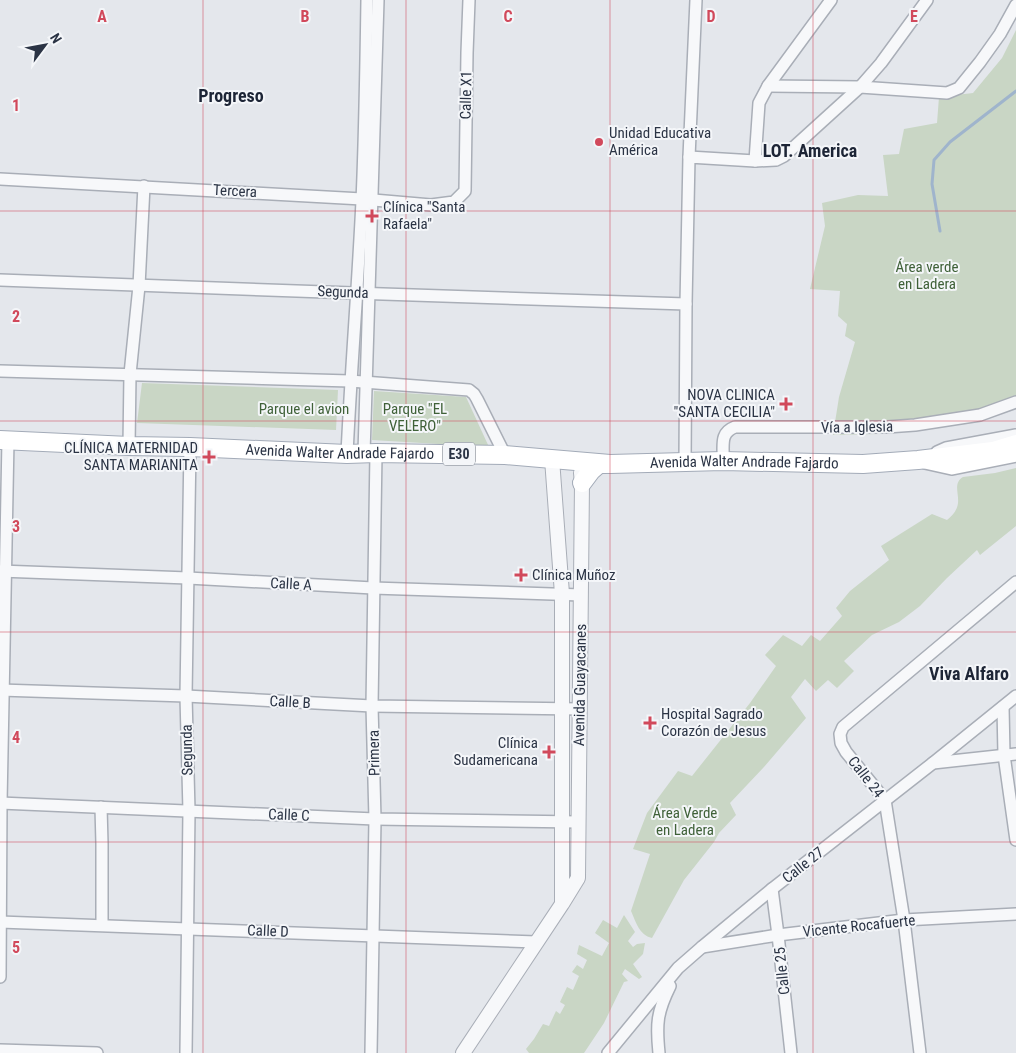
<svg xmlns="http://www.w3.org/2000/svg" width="1016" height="1053" viewBox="0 0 1016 1053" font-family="'Roboto Condensed',sans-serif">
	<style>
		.green { fill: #c9d6c5 }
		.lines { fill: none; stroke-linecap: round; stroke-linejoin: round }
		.stream { stroke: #9fb4cc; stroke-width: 3 }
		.minor-casing { stroke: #a9aeb7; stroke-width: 14 }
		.tertiary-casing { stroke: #a9aeb7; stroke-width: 16 }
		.secondary-casing { stroke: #a9aeb7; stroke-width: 18 }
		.primary-casing { stroke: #a3abb8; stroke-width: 20 }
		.minor { stroke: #f7f8fa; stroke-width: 11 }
		.tertiary { stroke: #f7f8fa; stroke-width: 14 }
		.secondary { stroke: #fff; stroke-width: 15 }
		.primary { stroke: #fff; stroke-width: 18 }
		.grid { fill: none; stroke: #d1495b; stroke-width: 1; stroke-opacity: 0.55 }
		.poi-dot { fill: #d1495b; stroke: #f4f6f9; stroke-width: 2 }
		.labels { text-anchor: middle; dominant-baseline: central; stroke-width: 4; stroke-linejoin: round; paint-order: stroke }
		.shield { fill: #f4f6f9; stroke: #676e7b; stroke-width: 1 }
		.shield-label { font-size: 14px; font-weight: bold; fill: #2b3445 }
		.street-label { font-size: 15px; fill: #2b3445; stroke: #f4f6f9 }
		.poi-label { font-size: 15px; fill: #2b3445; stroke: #f4f6f9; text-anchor: start }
		.park-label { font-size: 15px; fill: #3f6138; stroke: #f4f6f9 }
		.quarter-label { font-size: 18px; font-weight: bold; fill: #1d2536; stroke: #f4f6f9 }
		.grid-label { font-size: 16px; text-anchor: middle; font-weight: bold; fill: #d1495b; stroke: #f4f6f9; stroke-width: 4; stroke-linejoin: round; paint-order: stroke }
	</style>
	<rect width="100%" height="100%" fill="#e4e7ec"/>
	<g class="green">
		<polygon points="1016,30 1016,409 979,420 946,426 881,434 833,435 839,397 855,342 845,336 847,324 838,316 840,291 810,289 825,226 822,203 858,195 888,196 883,155 899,154 904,129 937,123 939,97 973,93 1002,58"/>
		<polygon points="142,383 338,390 336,430 137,423"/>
		<polygon points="374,391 466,397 489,447 372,440"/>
		<path d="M1016,468v58l-36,29 -3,-5 -30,28 -27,28 -21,16 -27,13 -28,26 10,10 -17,17 -9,-8 -12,11 -11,-12 -14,18 15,21 -42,49 -34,36 6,12 -17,18 -5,9 -30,38 -32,58c-13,-3 -16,-16 -21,-27l19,-57 -17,-5 14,-36 31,-42 14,5 58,-73 26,-37 -11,-11 18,-20 19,11 9,-11 9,6 22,-25 -6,-8 14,-17 39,-31 -8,-14 51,-32 15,6c5,-4 10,-9 11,-17 1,-10 -5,-20 5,-26l32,-4z"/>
		<polygon points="624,915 635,932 628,941 633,947 637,944 645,943 643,954 633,964 642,977 639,979 625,969 622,974 628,981 624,982 604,1023 584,1053 529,1053 526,1049 534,1039 543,1024 549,1026 556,1011 560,1014 565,1005 560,1002 567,987 573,990 579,976 572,972 577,965 583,969 587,960 577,954 579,945 602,956 609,943 595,933 603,920 617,928"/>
	</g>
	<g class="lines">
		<polyline class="stream" points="940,231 932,184 934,160 950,142 1016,91"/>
		<g class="minor-casing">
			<g id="minor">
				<polyline points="768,86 860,87 947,93 959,88 980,62 1000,34 1016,5"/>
				<polyline points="689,157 696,0"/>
				<polyline points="755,161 759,103 768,86 831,0"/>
				<polyline points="0,179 362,199 431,205 454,202 465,191 467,53 469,0"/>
				<path d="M0,280c229,10 457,16 686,24"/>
				<polyline points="0,371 350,381 469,390 474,394 477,399 505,455"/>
				<polyline points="129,446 130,374 139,286 144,186"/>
				<polyline points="937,452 946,448 1016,435"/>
				<polyline points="364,453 378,0"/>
				<path d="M347,454c4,-85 11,-169 15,-253 3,-67 4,-134 5,-201"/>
				<path d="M723,461c1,-15 -4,-28 12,-34h152l28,-2 65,-10 36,-13"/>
				<polyline points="685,463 686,304 689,157 755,161 776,160 784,156 860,87 881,63 927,0"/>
				<polyline points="0,571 188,578 373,588 581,595"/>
				<polyline points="0,690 186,696 372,706 580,709"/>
				<polyline points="1003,707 1004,755 1016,840"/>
				<polyline points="933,763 1016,754"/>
				<polyline points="0,803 375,819 579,822"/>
				<polyline points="101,807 102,844 102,925"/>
				<polyline points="772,889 778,935 791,1053"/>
				<polyline points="0,922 536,942"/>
				<polyline points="702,947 778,935 904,920 1016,914"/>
				<polyline points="0,977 1,803 8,440"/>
				<polyline points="0,1050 97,1053"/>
				<polyline points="186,1053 189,811 186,696 190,447"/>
				<polyline points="371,1053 375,819 372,706 376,453"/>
				<polyline points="608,1053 678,968 702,947 772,889 933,763 1016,696"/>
				<path d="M659,1053c-3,-29 -2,-41 11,-67"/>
				<polyline points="920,1053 904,920 885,800 846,752 841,743 840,734 843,727 1016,582"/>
			</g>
		</g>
		<g class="tertiary-casing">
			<g id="tertiary">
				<polyline points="552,459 562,594 562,903"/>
				<polyline points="463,1053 562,904 578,878 582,483 581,473"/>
			</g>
		</g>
		<g class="secondary-casing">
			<polyline id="secondary" points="925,461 952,467 1016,454"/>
		</g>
		<g class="primary-casing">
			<g id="primary">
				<path id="s1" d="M0,440l129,6 61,1 157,7 29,-1 129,2 105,9 113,-3 140,3 55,-4 75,-9 23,-7"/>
				<polyline points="582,483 591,471 599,464 606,464"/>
			</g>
		</g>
		<use href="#minor" class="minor"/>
		<use href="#tertiary" class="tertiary"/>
		<use href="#secondary" class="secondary"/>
		<use href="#primary" class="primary"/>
	</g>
	<path class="grid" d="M203,0v1053M406,0v1053M610,0v1053M813,0v1053M0,211h1016M0,421h1016M0,632h1016M0,842h1016"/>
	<g class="poi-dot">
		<circle cx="599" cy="142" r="5"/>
		<path d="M369.5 208.5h5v5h5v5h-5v5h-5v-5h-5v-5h5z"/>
		<path d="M783.5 396.5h5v5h5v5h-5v5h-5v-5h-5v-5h5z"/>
		<path d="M206.5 449.5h5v5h5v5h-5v5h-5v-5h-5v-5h5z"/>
		<path d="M518.5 567.5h5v5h5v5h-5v5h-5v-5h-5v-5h5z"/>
		<path d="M647.5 715.5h5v5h5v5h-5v5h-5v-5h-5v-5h5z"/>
		<path d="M546.5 744.5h5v5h5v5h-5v5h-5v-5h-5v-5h5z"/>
	</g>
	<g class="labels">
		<rect class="shield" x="443" y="442.5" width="32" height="23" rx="4"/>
		<g class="shield-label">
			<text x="459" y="454">E30</text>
		</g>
		<g class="street-label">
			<text transform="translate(466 95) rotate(-89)">Calle X1</text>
			<text transform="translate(235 191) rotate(3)">Tercera</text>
			<text transform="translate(343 292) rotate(2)">Segunda</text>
			<text transform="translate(857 427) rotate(-1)">Vía a Iglesia</text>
			<text stroke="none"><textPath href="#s1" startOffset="340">Avenida Walter Andrade Fajardo</textPath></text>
			<text stroke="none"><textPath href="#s1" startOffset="745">Avenida Walter Andrade Fajardo</textPath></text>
			<text transform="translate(291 584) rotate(3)">Calle A</text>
			<text transform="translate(580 685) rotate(-89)">Avenida Guayacanes</text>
			<text transform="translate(290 702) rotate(3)">Calle B</text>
			<text transform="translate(187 750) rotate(-91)">Segunda</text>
			<text transform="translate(374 753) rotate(-91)">Primera</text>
			<text transform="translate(866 777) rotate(52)">Calle 24</text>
			<text transform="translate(289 815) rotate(2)">Calle C</text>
			<text transform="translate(803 865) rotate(-38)">Calle 27</text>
			<text transform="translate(859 926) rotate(-6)">Vicente Rocafuerte</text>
			<text transform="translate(268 931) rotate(2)">Calle D</text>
			<text transform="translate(782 971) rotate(-96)">Calle 25</text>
		</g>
		<g class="poi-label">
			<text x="609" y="133">Unidad Educativa<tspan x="609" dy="17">América</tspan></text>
			<text x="383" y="207">Clínica "Santa<tspan x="383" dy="17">Rafaela"</tspan></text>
			<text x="775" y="395" text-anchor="end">NOVA CLINICA<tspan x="775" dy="17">"SANTA CECILIA"</tspan></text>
			<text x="198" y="448" text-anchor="end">CLÍNICA MATERNIDAD<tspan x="198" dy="17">SANTA MARIANITA</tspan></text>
			<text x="532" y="575">Clínica Muñoz</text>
			<text x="661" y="714">Hospital Sagrado<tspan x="661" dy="17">Corazón de Jesus</tspan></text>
			<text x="538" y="743" text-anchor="end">Clínica<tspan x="538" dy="17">Sudamericana</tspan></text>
		</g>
		<g class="park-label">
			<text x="927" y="267">Área verde<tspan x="927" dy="17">en Ladera</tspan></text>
			<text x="304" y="409">Parque el avion</text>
			<text x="415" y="409">Parque "EL<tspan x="415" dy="17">VELERO"</tspan></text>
			<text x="685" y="813">Área Verde<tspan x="685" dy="17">en Ladera</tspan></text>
		</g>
		<g class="quarter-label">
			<text x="231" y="95">Progreso</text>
			<text x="810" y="150">LOT. America</text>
			<text x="969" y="673">Viva Alfaro</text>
		</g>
	</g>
	<g class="grid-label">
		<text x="102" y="22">A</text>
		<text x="305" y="22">B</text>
		<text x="508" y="22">C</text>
		<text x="711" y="22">D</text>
		<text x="914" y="22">E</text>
		<text x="16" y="111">1</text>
		<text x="16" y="322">2</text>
		<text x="16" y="532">3</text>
		<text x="16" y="743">4</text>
		<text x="16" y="953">5</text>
	</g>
	<g transform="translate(45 45) rotate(58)" stroke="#f4f6f9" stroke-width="4" paint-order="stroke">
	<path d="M0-4L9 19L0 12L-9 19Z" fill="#2b3445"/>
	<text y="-8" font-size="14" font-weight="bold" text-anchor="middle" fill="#2b3445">N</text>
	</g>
</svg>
